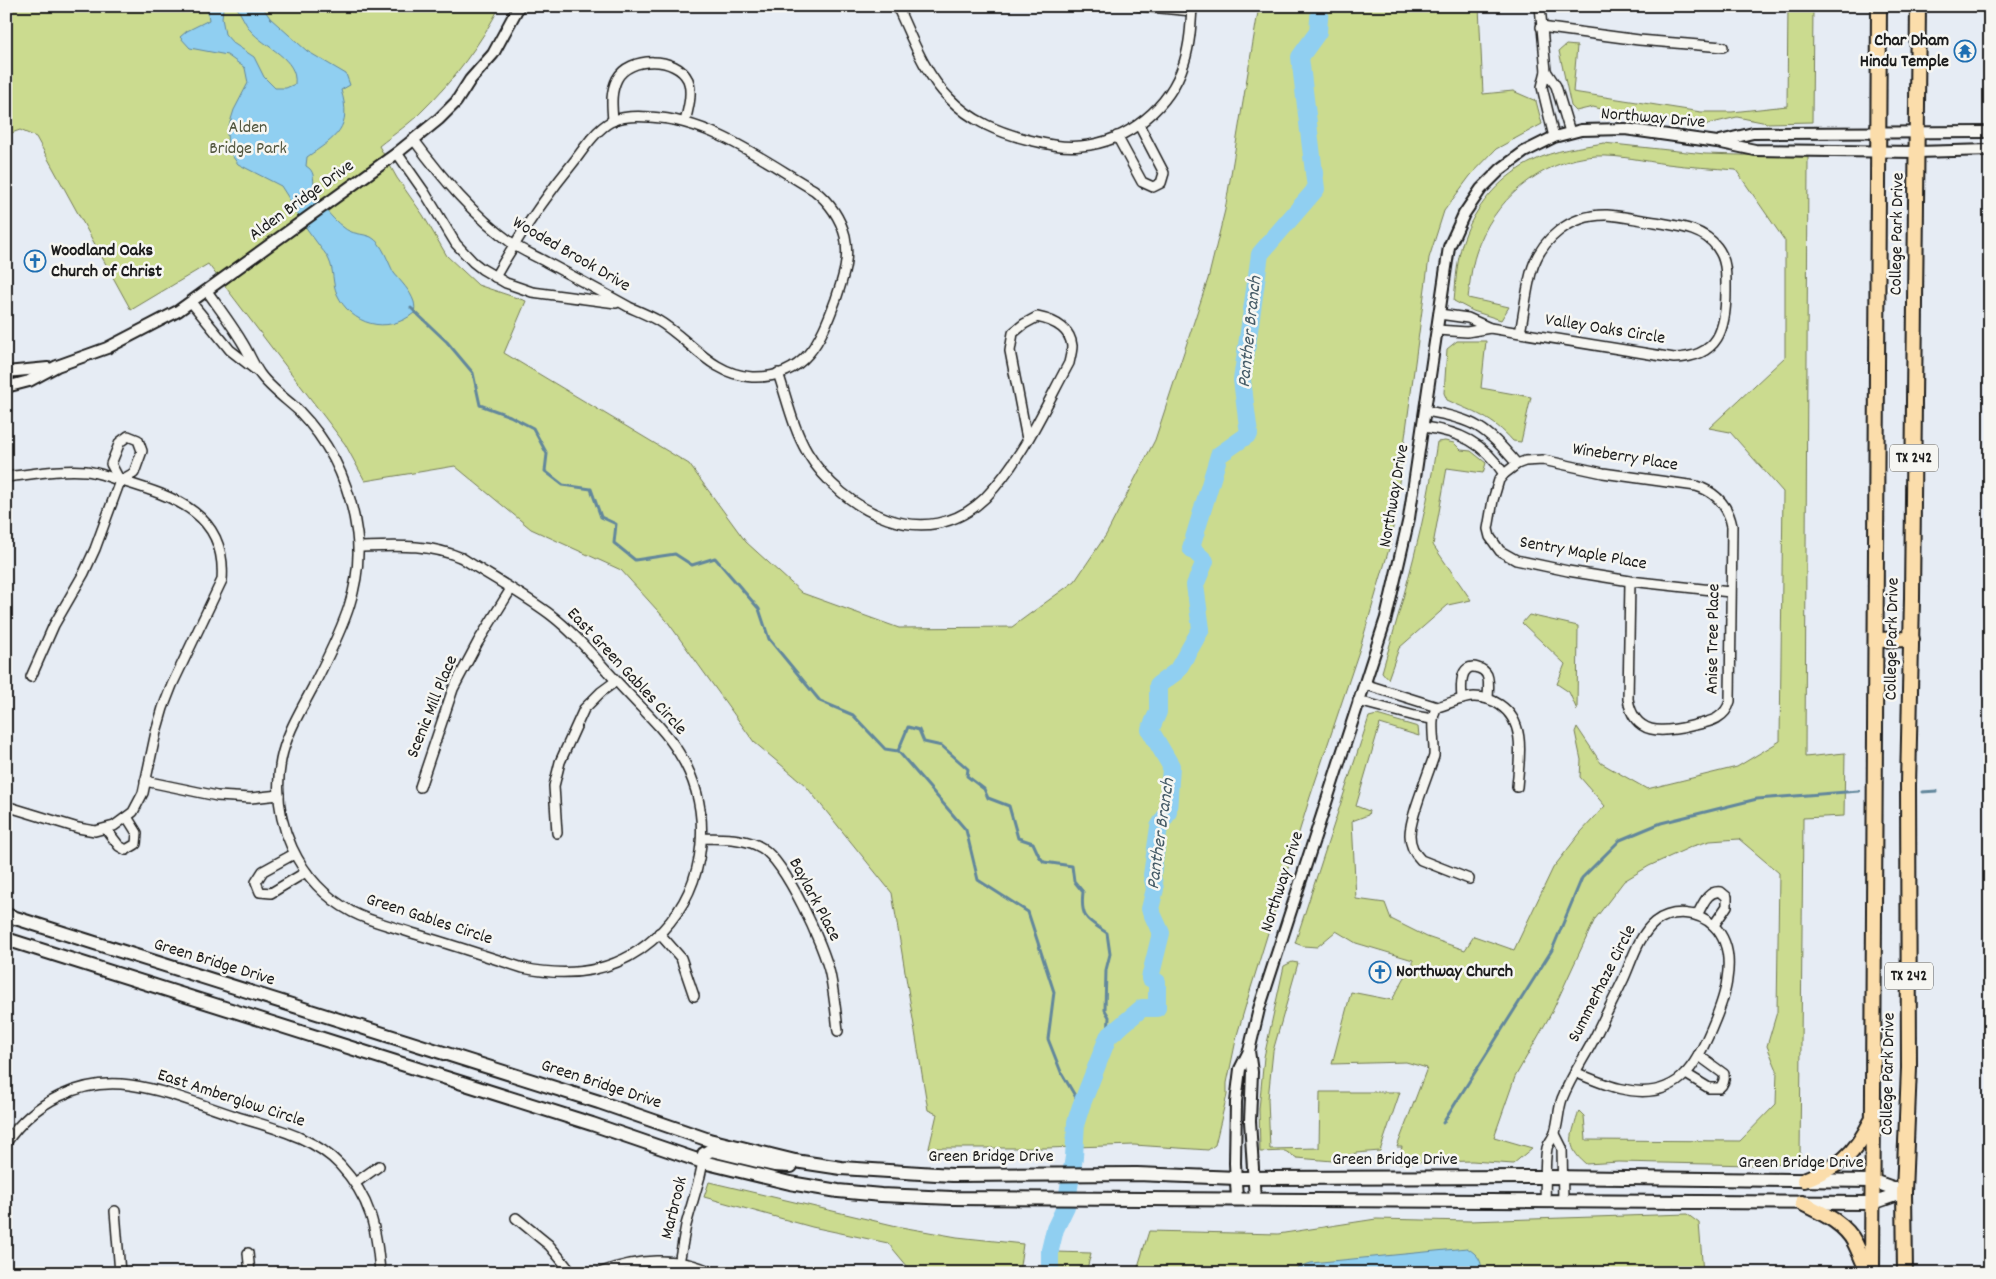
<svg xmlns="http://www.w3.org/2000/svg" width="1996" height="1279" viewBox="0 0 1996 1279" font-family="Dekko,sans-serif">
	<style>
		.green { fill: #cbdb8f; stroke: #747c56 }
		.water { fill: #90cff1; stroke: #62879c }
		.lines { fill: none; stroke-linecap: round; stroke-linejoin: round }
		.stream { stroke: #62879c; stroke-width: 3 }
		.river { stroke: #90cff1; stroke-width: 18 }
		.minor-casing { stroke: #1c1c1c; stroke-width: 12 }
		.tertiary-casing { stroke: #1c1c1c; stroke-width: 14 }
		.secondary-casing { stroke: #1c1c1c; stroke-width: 16 }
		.primary-casing { stroke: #1c1c1c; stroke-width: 18 }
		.minor { stroke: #f6f6f2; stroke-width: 9 }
		.tertiary { stroke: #f6f6f2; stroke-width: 10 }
		.secondary { stroke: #f6f6f2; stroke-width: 12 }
		.primary { stroke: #fbddab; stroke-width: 14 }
		.labels { text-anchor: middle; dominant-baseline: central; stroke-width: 5; stroke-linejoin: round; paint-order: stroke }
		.shield { fill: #f6f6f2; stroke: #5d5d5c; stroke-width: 1 }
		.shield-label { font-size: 16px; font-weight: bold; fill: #1c1c1c }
		.poi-label { font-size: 18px; font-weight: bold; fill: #1c1c1c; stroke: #f6f6f2; text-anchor: start }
		.street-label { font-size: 18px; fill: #1c1c1c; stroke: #f6f6f2 }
		.park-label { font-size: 18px; fill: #51553e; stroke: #f6f6f2 }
		.water-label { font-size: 19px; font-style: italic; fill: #455b67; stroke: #f6f6f2 }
	</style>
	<rect width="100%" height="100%" fill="#e6ecf4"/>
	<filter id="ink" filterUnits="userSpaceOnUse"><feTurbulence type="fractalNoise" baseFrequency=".02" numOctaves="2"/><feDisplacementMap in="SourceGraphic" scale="10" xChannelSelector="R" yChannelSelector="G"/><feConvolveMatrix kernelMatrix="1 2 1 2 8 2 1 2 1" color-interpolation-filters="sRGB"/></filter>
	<g filter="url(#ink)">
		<g class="green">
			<path d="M8,6h492c-18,36 -48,76 -76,103 -13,14 -30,25 -45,37l18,32 26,37 24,41 31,29 48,16 -22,52 185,111 57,78 56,51 97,35 113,-1 63,-46 31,-46 49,-95 53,-161 17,-69 34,-204h220l4,88 30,-3 23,10 6,23 -46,25 -26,27 -26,35 -15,47 -38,284 -31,106 -50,149 -60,194 -13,44 -10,48v12l-12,50 -7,5 -74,-5 -87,3h-118l8,-34 -9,-4 -36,-217 -87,-108 -51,-43 -87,-121 -46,-51 -90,-41 -76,-63 -90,15 -20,-37 -137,-180 -77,46 -95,-173 -16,-7 -14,5v-118l2,-4z"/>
			<polygon points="1788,6 1813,6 1812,122 1767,123 1737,117 1704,125 1638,114 1617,113 1593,107 1576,111 1571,106 1559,51 1566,45 1577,46 1573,92 1701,112 1732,112 1787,106"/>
			<path d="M1604,143l101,11 103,3 -3,600 40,-4 -1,63 -41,2 -3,340 -10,5 -38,2 -133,-3 -33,2c-22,-18 -14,-29 -7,-53l5,5 2,24 154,1 36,-37 1,-34 -10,-24 10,-34 2,-139 -40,-34 -29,2 -17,5 -44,20 -25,15 -29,38 -43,93 -37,65 -21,60 38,11 -19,16 -41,-3 -74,2 4,-16h-5l30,-79 -21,-6 -74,2 19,-72 41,8 13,-23 8,-6v-11l-57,-17 -20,-12 -19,16 -14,-1 -8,-3 74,-226 8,-2 41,12 1,9 -39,-12 -24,82 13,5 -1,4 -16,6 4,78 29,4 6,16 36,18 38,13 9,-14 40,14 39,-82 28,-36 24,-26 -25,-29 1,-17 -6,-28 2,-5 24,36 46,26 90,-22 43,-26 3,-249 -53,-60 -21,-4 76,-71v-116l-49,-71c-23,-2 -46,-3 -69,-6 -23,-3 -47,-9 -71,-8 -56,4 -104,45 -120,97 -5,15 -6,30 -8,45l41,9 -8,13 -28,-9 -19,-10c2,-22 3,-47 12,-68 12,-30 37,-58 67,-72 21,-11 47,-14 71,-18z"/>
			<path d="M1457,341h29l-5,47 50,9 -10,45 -8,-1c-21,-24 -38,-28 -66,-41l-3,-7 3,-44z"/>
			<path d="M1445,441l9,2 7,7 10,1 15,12 -3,10 -36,-5 -14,77 38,55 -23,5 -49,43 -11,31 -6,-7c22,-76 44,-152 55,-230z"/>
			<polygon points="1529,615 1578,626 1577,710 1569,692 1557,684 1565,664 1522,623"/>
			<polygon points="1292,962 1298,963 1273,1051 1268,1099 1270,1149 1319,1148 1320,1092 1400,1092 1380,1151 1356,1153 1333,1161 1297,1158 1285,1151 1260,1152 1259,1109 1264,1057 1284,966"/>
			<polygon points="709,1182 901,1227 957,1237 1023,1244 1019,1273 913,1273 888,1243 812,1227 704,1197"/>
			<polygon points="1687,1214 1699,1223 1703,1273 1136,1273 1149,1231 1278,1234 1376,1219 1470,1221"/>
			<polygon points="1055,1252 1091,1253 1086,1273 1043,1273"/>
		</g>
		<g class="water">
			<path d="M207,6h19l-3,3 -1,9 3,16 8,9 21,14 10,20 11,11h11l9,-4c3,-26 -30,-36 -45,-54 -5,-7 -9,-16 -14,-24h26l8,12 37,33 39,23 4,11 -9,5c12,38 -5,47 -34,67l-1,9c9,5 7,12 8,20 3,15 17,32 29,41 9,8 19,6 28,10 12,6 17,26 23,36 7,9 16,17 20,29 1,4 1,7 0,11 -27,22 -63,12 -77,-19 -5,-11 -3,-24 -8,-34 -2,-6 -8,-11 -11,-16 -9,-12 -18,-25 -27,-38l-3,-9 -7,-11 -43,-22 -10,-14 -1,-18 7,-22 14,-27 -3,-15 -18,-13 -37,-7 -10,-11 7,-6 22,-11z"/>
			<path d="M1467,1248c11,7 15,12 15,25h-188l4,-6 13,-4z"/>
		</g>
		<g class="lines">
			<g class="stream">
				<path d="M411,308l36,34 26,31 7,32 30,11 23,12 14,26 -2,17 18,14 28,4 10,28 15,7 -2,19 21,17 40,-6 17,11 23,-7 44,51 10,30 51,62 33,14 32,34 13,2 10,-24 11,3 5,12 18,4 26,23 -1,7 17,13 4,9 21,8 9,32 15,5 6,13 5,6 28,4 2,15 9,11c-3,26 4,28 24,41l3,21 -4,16 -1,40 4,7 -1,20"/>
				<polyline points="898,751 966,830 978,880 1028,912 1054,992 1048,1039 1061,1072 1081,1106"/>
				<polyline points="1922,792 1937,791"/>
				<polyline points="1443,1123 1552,950 1582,878 1620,840 1661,823 1757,799 1859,791"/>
			</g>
			<polyline class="river" points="1050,1273 1050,1250 1055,1229 1066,1206 1074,1157 1076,1122 1081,1106 1108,1037 1142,1008 1157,1008 1157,982 1150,978 1161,933 1150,909 1155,889 1152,875 1159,827 1168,812 1171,766 1150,730 1158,712 1158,685 1177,671 1201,629 1195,585 1205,561 1191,548 1219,455 1249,434 1242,380 1260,254 1316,189 1300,57 1318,32 1320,6"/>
			<g class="minor-casing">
				<g id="minor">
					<path d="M897,6c15,32 27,67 52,92 22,23 49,34 80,42 17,4 34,8 52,6 47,-4 89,-39 103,-83 6,-19 7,-38 8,-57"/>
					<polyline points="1139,6 1192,11"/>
					<polyline points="1540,6 1546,71 1542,87 1554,137"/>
					<polyline points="1541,27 1639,40 1723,47"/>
					<polyline points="1546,71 1556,86 1570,132"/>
					<path d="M613,121c-1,-15 -3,-28 4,-42 12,-23 60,-23 71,1 5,13 0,29 -3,42"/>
					<polyline points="1117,136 1142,182 1153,187 1161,183 1164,173 1139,125"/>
					<path d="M414,140c29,39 59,75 99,104 10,7 22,12 33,18 28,15 56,30 83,45 9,4 19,8 28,13 33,19 54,55 95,57 53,2 69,-37 84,-78 7,-21 14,-40 9,-63 -5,-19 -16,-34 -31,-46 -51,-30 -103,-70 -164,-73 -12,-1 -27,-1 -38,4 -15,8 -26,24 -36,38 -31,38 -57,76 -81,118"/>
					<polyline points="397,153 425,193 456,244 473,262 482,269 506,283 532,292 616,303"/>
					<path d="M207,291c12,17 25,34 35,51 7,11 11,22 18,32 10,14 26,25 39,37 33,34 52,76 58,123 7,57 -20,104 -44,153 -12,23 -27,47 -32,73 -11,61 17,123 71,152 19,10 40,14 60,21 37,11 74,23 111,35 53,11 100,3 139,-37 46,-48 52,-122 17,-178 -15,-25 -39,-46 -59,-68 -23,-24 -43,-50 -69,-70 -28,-21 -60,-38 -89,-57 -34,-15 -68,-12 -104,-11"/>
					<polyline points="191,302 230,350 257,371"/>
					<path d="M1439,314l29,4 22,10 184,30c45,-1 52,-29 52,-67 0,-16 1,-31 -9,-44 -14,-19 -40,-21 -62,-25 -16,-2 -32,-6 -48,-7 -36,-1 -67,24 -76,58 -5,19 -7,40 -11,60"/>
					<polyline points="1437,330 1467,332 1490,328"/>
					<path d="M778,373c9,26 15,55 29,79 36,60 119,103 178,46 37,-38 59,-89 84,-135 1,-5 3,-12 3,-17 -2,-19 -20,-26 -35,-29l-13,7 -11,9 -3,18 17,88"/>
					<path d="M1426,411c48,8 60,16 91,53"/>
					<path d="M1424,427c36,5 59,15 80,47"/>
					<polygon points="128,436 138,440 142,451 134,473 120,481 111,464 120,442"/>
					<path d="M6,477c27,-3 53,-8 80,-6 13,1 24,7 36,10 53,16 105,33 100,99l-50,105 -9,23 -7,24 -13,61 -10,19 -19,14 -19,5 -17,-3 -72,-22"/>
					<path d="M1630,581l-2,118c6,37 34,34 63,27 17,-4 34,-6 39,-25l2,-175c-4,-20 -16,-34 -36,-40l-93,-13 -60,-13 -18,1 -8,3 -13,10 -5,6 -6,20 -5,29 2,8 10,14 16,9 52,11 62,10 100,11"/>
					<polyline points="31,677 54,625 84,573 95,549 120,481"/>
					<polyline points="1364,684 1437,707"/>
					<path d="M1462,699c-1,-11 -3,-37 16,-31 4,1 7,3 9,7 3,7 1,17 1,24"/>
					<polyline points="1358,701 1415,716 1432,719"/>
					<polyline points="145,781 217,796 251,798 279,795"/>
					<polyline points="420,787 453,689 478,642 511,589"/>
					<polyline points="106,829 119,846 126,850 136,844 137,833 127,817"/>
					<polyline points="557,833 554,786 560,762 584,709 601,692 616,681"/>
					<path d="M702,838c19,1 43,-1 60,10 24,15 62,98 68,126 4,19 6,38 8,57"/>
					<polyline points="294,854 263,871 256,882 260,892 271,893 306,872"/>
					<path d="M1469,879l-48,-19c-7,-7 -11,-15 -11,-25 0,-18 18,-60 24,-79 1,-15 -5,-37 3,-49 12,-3 25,-10 37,-10 9,0 19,3 26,8 27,18 19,54 17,82"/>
					<path d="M1697,915c6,-10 10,-25 24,-23l6,5v9l-13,19"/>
					<polyline points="659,933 681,958 694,996"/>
					<path d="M1686,1074l23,14h10c5,-4 6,-8 5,-14l-26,-19"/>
					<polyline points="1555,1134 1562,1148 1563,1201"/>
					<path d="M6,1143c27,-41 75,-65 124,-58 36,5 71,20 105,31 37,12 78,20 105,49 31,33 37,65 40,108"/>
					<polyline points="355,1183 379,1166"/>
					<path d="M1545,1201c1,-17 -1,-36 2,-53 1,-5 5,-8 7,-13 4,-8 4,-25 8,-36 9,-23 23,-42 34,-64 9,-19 19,-38 28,-57 8,-18 15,-43 31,-56 17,-13 44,-11 59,4 14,14 16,34 13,53 -2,22 -26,80 -42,95 -5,6 -12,10 -19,13 -29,12 -64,-3 -91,-15"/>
					<polyline points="115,1211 120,1273"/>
					<polyline points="516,1218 549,1245 572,1273"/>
					<polyline points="248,1253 250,1273"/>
					<polyline points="679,1263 686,1225 700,1176 703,1162"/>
					<path d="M599,1273c36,-14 79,-18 114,0"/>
				</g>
			</g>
			<g class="tertiary-casing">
				<g id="tertiary">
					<polyline points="1720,141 1753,133 1990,132"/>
					<polyline points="6,372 48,368"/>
					<polyline points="6,387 29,381 57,366 107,348 178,311 397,153 439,119 456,102 470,80 493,54 519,6"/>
					<polyline points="1249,1051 1252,1072 1250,1121 1255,1200"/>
					<polyline points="1237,1200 1235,1163 1236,1102 1240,1069 1249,1051 1259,1009 1386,618 1409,518 1449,247 1464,214 1481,189 1501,169 1524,152 1554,137 1581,130 1625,129 1717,142 1755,150 1917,152 1990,150"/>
				</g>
			</g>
			<g class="secondary-casing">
				<g id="secondary">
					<polyline points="6,915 599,1102 709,1140 795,1161 841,1168 952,1175 1137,1174 1237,1178 1546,1177 1873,1181 1904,1192"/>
					<polyline points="6,939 592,1124 703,1162 790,1183 838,1191 881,1195 952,1198 1872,1203 1904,1192"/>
					<polyline points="703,1162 704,1154 711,1150 774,1165 791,1166"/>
				</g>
			</g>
			<g class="primary-casing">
				<g id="primary">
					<polyline points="1876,640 1912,639"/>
					<path d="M1804,1180c36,-15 49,-22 67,-58"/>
					<path d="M1802,1203c20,10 43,20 53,40 5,10 9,20 13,30"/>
					<polyline points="1872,1273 1879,6"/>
					<polyline points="1905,1273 1904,1192 1909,1068 1908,785 1912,598 1918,6"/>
				</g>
			</g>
			<use href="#minor" class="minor"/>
			<use href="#tertiary" class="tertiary"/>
			<use href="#secondary" class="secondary"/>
			<use href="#primary" class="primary"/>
		</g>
	</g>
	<defs>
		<g id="temple-ring" transform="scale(1.125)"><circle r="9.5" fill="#f6f6f2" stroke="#1f6fb2" stroke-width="1.5"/><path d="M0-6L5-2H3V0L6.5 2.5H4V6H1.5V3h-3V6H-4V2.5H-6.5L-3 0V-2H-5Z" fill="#1f6fb2"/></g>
		<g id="church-ring" transform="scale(1.125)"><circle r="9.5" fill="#f6f6f2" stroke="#1f6fb2" stroke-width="1.5"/><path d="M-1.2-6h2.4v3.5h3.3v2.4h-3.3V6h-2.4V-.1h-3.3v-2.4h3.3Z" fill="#1f6fb2"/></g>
	</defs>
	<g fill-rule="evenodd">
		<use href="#temple-ring" x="1965" y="51"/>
		<use href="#church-ring" x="35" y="261"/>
		<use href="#church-ring" x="1380" y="972"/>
	</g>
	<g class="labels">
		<g class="shield">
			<rect x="1890" y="444.5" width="48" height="27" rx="4"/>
			<rect x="1885" y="962.5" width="48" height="27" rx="4"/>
		</g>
		<g class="shield-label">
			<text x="1914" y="458">TX 242</text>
			<text x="1909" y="976">TX 242</text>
		</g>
		<g class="poi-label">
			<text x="1949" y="41" text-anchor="end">Char Dham<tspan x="1949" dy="21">Hindu Temple</tspan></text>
			<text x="51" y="251">Woodland Oaks<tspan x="51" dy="21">Church of Christ</tspan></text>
			<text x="1396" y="972">Northway Church</text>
		</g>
		<g class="street-label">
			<text transform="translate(1653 119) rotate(5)">Northway Drive</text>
			<text transform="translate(302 201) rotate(-36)">Alden Bridge Drive</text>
			<text transform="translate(1898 234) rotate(-89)">College Park Drive</text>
			<text transform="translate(571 255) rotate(30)">Wooded Brook Drive</text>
			<text transform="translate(1605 330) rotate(9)">Valley Oaks Circle</text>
			<text transform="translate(1625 458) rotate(9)">Wineberry Place</text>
			<text transform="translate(1395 496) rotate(-80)">Northway Drive</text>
			<text transform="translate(1583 554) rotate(10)">Sentry Maple Place</text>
			<text transform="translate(1714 639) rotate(-89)">Anise Tree Place</text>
			<text transform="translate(1893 639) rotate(-89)">College Park Drive</text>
			<text transform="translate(626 672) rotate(47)">East Green Gables Circle</text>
			<text transform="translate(433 707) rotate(-68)">Scenic Mill Place</text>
			<text transform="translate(1283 882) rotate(-72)">Northway Drive</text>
			<text transform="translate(814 900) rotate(62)">Baylark Place</text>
			<text transform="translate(429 920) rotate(18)">Green Gables Circle</text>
			<text transform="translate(214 963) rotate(17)">Green Bridge Drive</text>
			<text transform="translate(1603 984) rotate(-63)">Summerhaze Circle</text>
			<text transform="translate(1889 1074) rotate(-89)">College Park Drive</text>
			<text transform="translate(601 1085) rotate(18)">Green Bridge Drive</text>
			<text transform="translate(231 1099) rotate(18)">East Amberglow Circle</text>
			<text x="991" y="1157">Green Bridge Drive</text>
			<text x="1395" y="1160">Green Bridge Drive</text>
			<text x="1801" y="1163">Green Bridge Drive</text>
			<text transform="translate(675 1208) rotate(-76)">Marbrook</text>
		</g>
		<g class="park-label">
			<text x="248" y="128">Alden<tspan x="248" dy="21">Bridge Park</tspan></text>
		</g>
		<g class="water-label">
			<text transform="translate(1251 332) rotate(-84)">Panther Branch</text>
			<text transform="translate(1162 834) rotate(-82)">Panther Branch</text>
		</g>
	</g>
	<rect width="1996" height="1279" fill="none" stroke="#f6f6f2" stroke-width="25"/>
	<rect x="12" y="12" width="1971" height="1254" fill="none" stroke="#1c1c1c" stroke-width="2" filter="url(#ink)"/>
</svg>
